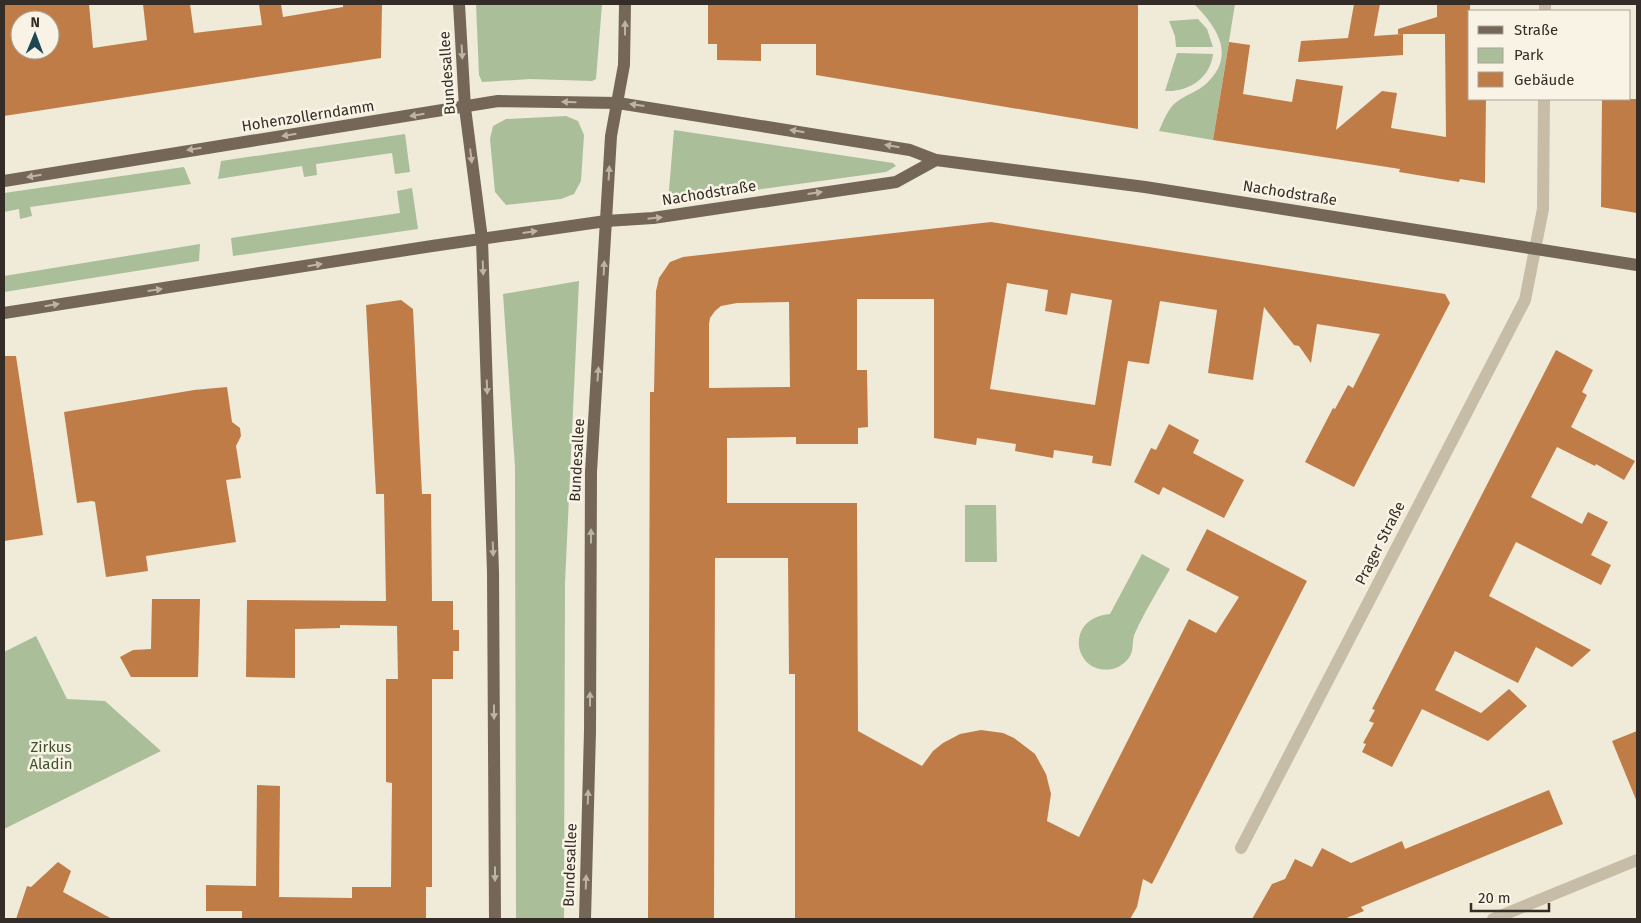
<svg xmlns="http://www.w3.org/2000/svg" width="1641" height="923" viewBox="0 0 1641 923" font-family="'Fira Sans',sans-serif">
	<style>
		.green { fill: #abbe9a }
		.building { fill: #c07c47; fill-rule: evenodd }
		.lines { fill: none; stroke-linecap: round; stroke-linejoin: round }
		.minor { stroke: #c7bca6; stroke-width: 12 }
		.major { stroke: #756758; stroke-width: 12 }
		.oneway { fill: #bdb4a6 }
		.labels { text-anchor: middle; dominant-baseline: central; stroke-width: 5; stroke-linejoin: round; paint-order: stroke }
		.street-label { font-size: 15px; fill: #342d27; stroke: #f8f3e5 }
		.park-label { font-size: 15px; fill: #3c512c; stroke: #f8f3e5 }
	</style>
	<rect width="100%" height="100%" fill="#f0ead9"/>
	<g class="green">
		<polygon points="476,4 602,4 596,79 592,81 530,79 482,82 479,75"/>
		<path d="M1194,4h41l-22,136 -54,-9c4,-9 8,-20 15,-27 10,-9 24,-12 33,-21 30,-28 9,-57 -13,-79z"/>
		<polygon points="1198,19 1207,29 1213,47 1176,47 1175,36 1169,21"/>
		<path d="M1177,53l36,1c-3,25 -25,38 -48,37z"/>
		<polygon points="566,116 578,121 584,135 581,181 574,194 561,199 506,205 495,192 490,139 493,126 506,119"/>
		<polygon points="674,130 893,163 896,166 886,172 668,202"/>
		<polygon points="405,134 410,172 395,174 392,153 316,164 317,175 304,177 302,166 218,179 221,161"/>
		<polygon points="184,167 191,184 30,207 32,216 20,219 19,209 4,212 4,193"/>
		<polygon points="412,188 418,229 233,256 231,238 400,213 397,191"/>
		<polygon points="200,244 199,261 4,292 4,276"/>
		<polygon points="579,281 565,583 564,919 516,919 515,467 503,294"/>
		<polygon points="965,505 996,505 997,562 965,562"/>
		<path d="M1142,554l28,15c-12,21 -25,42 -35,64 -4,9 0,18 -7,26 -4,5 -10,9 -16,10 -38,7 -49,-51 -2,-55z"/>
		<polygon points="36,636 67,699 105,701 161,751 4,829 4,652"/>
	</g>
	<g class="building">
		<path d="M4,4h85l4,44 54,-8 -4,-36h47l4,29 68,-8 -3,-21h22l2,13 60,-10v-3h39l-1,54 -377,58zM20,20h30v30h-30z"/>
		<polygon points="708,4 1138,4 1138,129 816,75 816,44 761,44 761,61 717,60 717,44 708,44"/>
		<polygon points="1354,4 1380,4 1374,36 1403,34 1403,55 1298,62 1301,41 1348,38"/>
		<polygon points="1437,4 1470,4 1470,99 1486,99 1485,183 1460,179 1459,182 1399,172 1400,169 1213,140 1229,42 1250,45 1243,94 1292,102 1296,79 1343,86 1336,130 1382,91 1397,93 1391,128 1446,137 1445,34 1398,34 1398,29 1437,17"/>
		<polygon points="1602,99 1637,99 1637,213 1601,207"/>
		<path d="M991,222l454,72 5,9 -96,184 -49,-25 28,-54 2,1 13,-24 5,3 27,-54 -63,-10 -6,39 -12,-17 -5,-1 -30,-38 -11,73 -45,-7 9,-63 -57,-9 -11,63 -21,-3 -17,105 -19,-3 1,-7 -39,-6 -1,8 -38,-7 1,-7 -39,-6 -1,7 -42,-7v-139h-77v71h10l1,57 -10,1v16h-62v-7l-69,1v65h130l1,228 64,35 11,-15 10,-8 17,-9 21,-4 22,3 11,5 21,16 11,20 5,20 -4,27 32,16 110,-218 27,14 23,-36 -53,-27 21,-41 100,52 -155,303 -9,-5 -6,28 -7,12h-335v-245h-6l-1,-116h-73l-1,361h-66l2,-527h4l2,-101 3,-13 11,-16 13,-5zM1007,283l41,7 -3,21 22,4 4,-22 41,7 -17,105 -105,-16zM789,302l1,85 -81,1v-64l1,-6 5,-7 6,-5 16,-3z"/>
		<polygon points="401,300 413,309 422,494 431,494 432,601 453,601 453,630 459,630 459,651 453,651 453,679 432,679 432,887 426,887 426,919 242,919 242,911 206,911 206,885 256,886 257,785 280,786 279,897 352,898 352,887 391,887 392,783 386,782 386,679 398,679 397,626 340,625 340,628 295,629 295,678 246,677 247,600 386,601 384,494 376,494 366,305"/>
		<polygon points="1556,350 1593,370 1582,392 1587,395 1571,427 1635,461 1624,480 1596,464 1595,466 1557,447 1531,497 1582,524 1588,512 1608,522 1591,555 1611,565 1601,585 1516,542 1489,596 1591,650 1572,667 1536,647 1518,683 1455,651 1435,690 1481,713 1509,689 1527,706 1488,741 1422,709 1392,767 1362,752 1366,744 1363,743 1374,723 1369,721 1375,710 1372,709"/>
		<polygon points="4,356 16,356 43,535 4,541"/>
		<polygon points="227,387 232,422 240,428 241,436 236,446 241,478 226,480 236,542 146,556 148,571 106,577 95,502 92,501 77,503 64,412 194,390"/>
		<polygon points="1169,424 1199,440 1193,453 1244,480 1224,518 1163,487 1159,495 1134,482 1151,448 1156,450"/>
		<polygon points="152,599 200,599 198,677 131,677 120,657 133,650 151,649"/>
		<polygon points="1637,731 1637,802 1612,741"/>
		<polygon points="1549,790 1563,824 1361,907 1364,911 1344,919 1252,919 1272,884 1285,879 1295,859 1312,867 1322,848 1351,863 1402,841 1405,849"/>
		<polygon points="58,862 71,871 63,892 112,919 16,919 27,886 31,887"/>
	</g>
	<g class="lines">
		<g class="minor">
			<polyline points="1545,11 1545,4"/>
			<polyline points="1241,848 1525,300 1543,209 1544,99"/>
			<polyline points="1493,919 1637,860"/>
		</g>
		<g class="major">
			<polyline points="459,4 465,108 482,239 493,572 495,919"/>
			<polyline points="4,181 498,101 618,103 910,150 936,160 1145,187 1637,265"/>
			<polyline points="4,313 432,246 606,221 653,218 896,182 936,160"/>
			<polyline points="585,919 590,731 591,472 611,136 624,65 625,4"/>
		</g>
	</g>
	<defs><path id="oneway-solid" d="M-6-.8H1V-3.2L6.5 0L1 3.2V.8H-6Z" transform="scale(1.25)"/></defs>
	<g class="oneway">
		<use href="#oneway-solid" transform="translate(625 28) rotate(-90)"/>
		<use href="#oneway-solid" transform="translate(462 52) rotate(87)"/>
		<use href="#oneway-solid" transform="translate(569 102) rotate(-179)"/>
		<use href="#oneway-solid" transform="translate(637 105) rotate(-172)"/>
		<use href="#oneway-solid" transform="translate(417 115) rotate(171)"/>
		<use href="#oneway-solid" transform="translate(797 131) rotate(-171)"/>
		<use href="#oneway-solid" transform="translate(289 135) rotate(171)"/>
		<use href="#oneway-solid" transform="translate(892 146) rotate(-170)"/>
		<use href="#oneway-solid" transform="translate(194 149) rotate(171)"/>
		<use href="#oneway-solid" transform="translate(471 156) rotate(83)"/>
		<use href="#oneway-solid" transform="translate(609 173) rotate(-87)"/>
		<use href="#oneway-solid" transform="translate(34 176) rotate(171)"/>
		<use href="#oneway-solid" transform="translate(815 193) rotate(-8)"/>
		<use href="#oneway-solid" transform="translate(655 218) rotate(-6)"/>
		<use href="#oneway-solid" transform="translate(530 232) rotate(-8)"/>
		<use href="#oneway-solid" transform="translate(315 265) rotate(-9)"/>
		<use href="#oneway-solid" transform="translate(483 268) rotate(88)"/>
		<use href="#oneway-solid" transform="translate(604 268) rotate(-87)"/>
		<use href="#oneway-solid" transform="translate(155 290) rotate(-8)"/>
		<use href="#oneway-solid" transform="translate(52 305) rotate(-9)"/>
		<use href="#oneway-solid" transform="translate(598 374) rotate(-86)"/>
		<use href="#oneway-solid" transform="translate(487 387) rotate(88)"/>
		<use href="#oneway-solid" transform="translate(591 536) rotate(-90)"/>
		<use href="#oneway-solid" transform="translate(493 549) rotate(88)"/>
		<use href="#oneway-solid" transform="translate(590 699) rotate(-90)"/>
		<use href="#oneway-solid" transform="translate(494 712) rotate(90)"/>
		<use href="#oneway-solid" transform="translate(588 797) rotate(-88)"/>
		<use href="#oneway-solid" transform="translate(495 874) rotate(90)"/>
		<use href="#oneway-solid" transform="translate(586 882) rotate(-88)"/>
	</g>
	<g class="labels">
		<g class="street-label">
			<text transform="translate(447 73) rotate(-94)">Bundesallee</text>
			<text transform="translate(308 116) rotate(-9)">Hohenzollerndamm</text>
			<text transform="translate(709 193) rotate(-9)">Nachodstraße</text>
			<text transform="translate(1290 193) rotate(9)">Nachodstraße</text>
			<text transform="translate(577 460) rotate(-87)">Bundesallee</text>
			<text transform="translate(1380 543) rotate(-63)">Prager Straße</text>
			<text transform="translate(570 865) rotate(-88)">Bundesallee</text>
		</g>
		<g class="park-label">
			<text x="51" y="747">Zirkus<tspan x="51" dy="17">Aladin</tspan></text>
		</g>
	</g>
	<rect width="1641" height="923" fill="none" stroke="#342d27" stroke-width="10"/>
	<rect x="1468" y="10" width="162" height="90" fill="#f8f3e5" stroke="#aaa499"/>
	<rect x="1478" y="26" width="25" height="8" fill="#756758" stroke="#aaa499"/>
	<text x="1514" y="35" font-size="15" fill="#342d27">Straße</text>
	<rect x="1478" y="48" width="25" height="15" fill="#abbe9a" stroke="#aaa499"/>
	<text x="1514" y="60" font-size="15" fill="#342d27">Park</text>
	<rect x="1478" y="72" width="25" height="15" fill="#c07c47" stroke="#aaa499"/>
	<text x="1514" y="85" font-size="15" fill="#342d27">Gebäude</text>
	<g transform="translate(35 35) rotate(1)"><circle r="24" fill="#f8f3e5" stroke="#aaa499"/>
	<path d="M0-4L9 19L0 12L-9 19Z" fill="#1e4653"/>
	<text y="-8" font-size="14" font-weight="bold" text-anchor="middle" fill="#342d27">N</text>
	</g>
	<path d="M1471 903v8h78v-8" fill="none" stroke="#342d27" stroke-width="2.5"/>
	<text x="1478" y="903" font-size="15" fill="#342d27" stroke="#f8f3e5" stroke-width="4" paint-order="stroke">20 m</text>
</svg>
